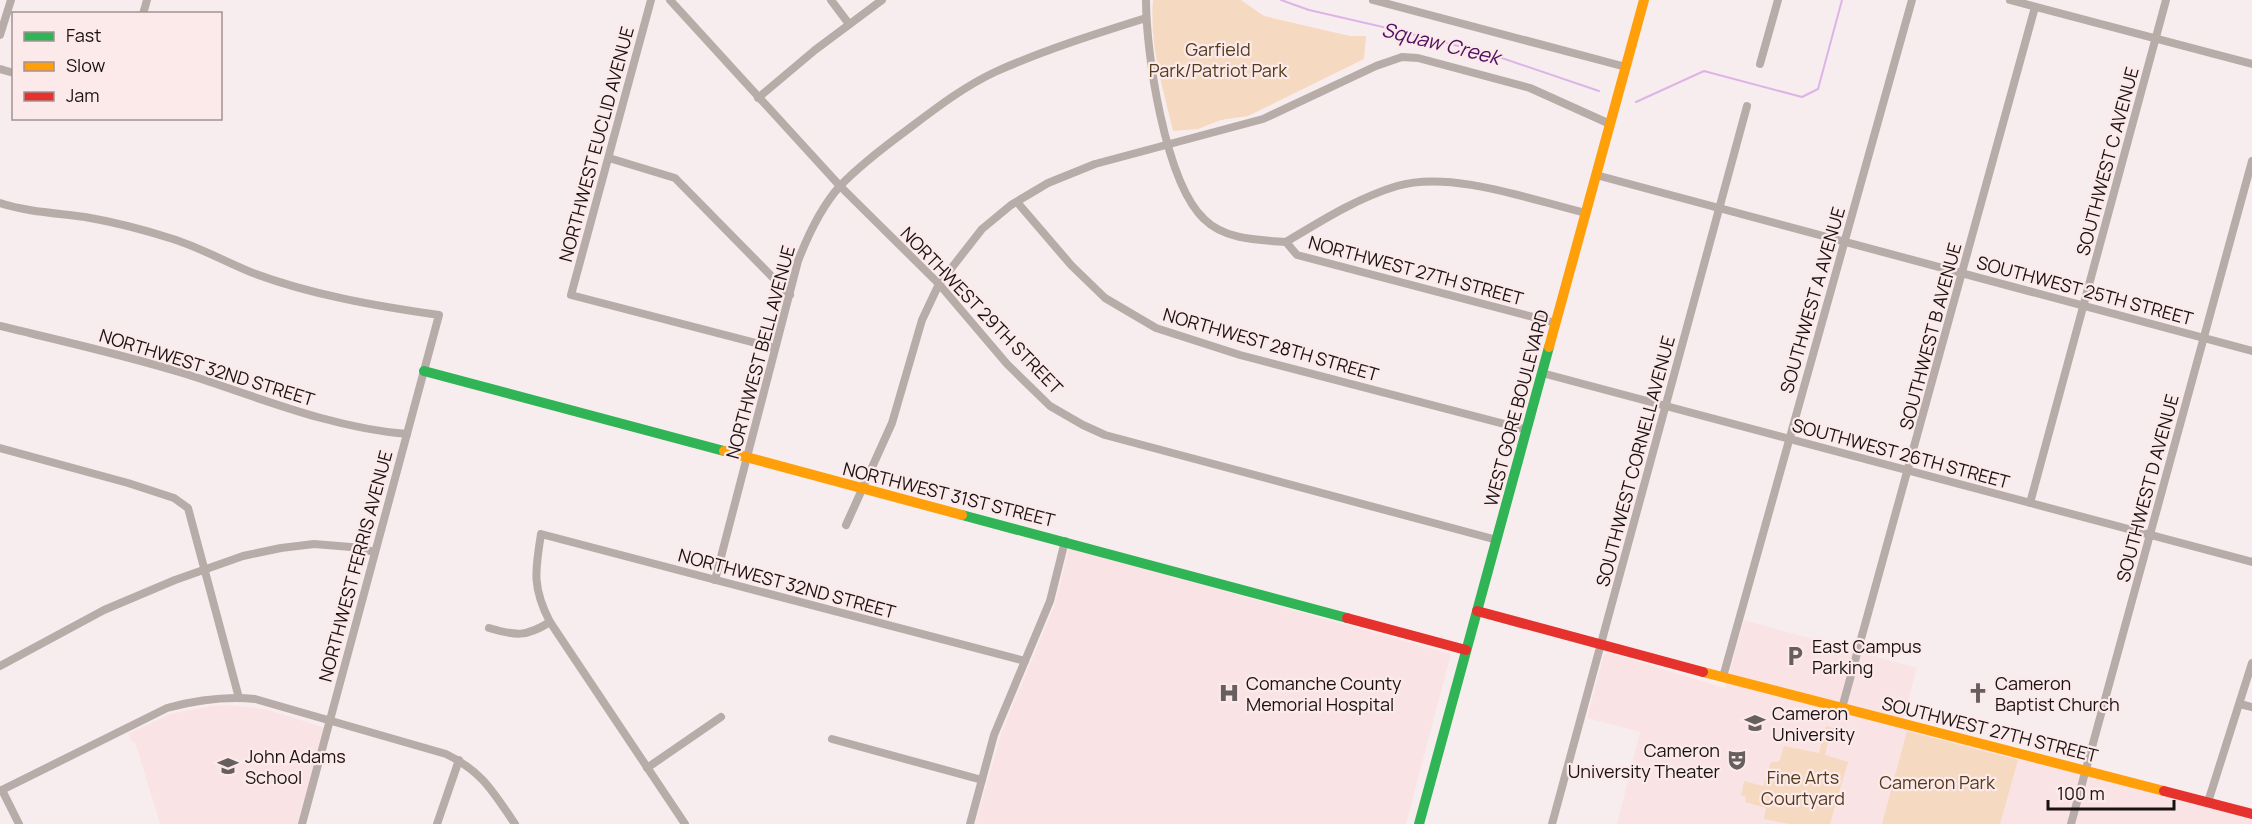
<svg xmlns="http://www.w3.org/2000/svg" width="2252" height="824" viewBox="0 0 2252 824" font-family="Manrope,sans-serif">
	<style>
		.built { fill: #fae3e5 }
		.green { fill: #f5dac1 }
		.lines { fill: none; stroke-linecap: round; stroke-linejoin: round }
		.stream { stroke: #dcb4e5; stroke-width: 2 }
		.street { stroke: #b7aca8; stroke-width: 8 }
		.fast { stroke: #30b455; stroke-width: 10 }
		.slow { stroke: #ff9f0a; stroke-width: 10 }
		.jam { stroke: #e5322d; stroke-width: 10 }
		.labels { text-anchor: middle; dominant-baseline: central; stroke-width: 4.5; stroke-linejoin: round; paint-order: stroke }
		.park-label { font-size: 18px; fill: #533b1c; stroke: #fce9ea }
		.street-label { font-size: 18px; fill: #191112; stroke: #fce9ea }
		.poi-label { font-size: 18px; fill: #191112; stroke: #fce9ea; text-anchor: start }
		.water-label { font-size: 20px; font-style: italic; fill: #511163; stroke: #fce9ea }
	</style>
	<rect width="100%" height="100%" fill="#f8edee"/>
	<g class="built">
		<polygon points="1069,548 1451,654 1406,824 975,824 1002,731 1055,604"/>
		<polygon points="1744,620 1917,668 1901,728 2252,819 2252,824 1617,824 1640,732 1587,718 1604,654 1610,653 1725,688"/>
		<polygon points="230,705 265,709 323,727 324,730 298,824 160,824 135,742 132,742 128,734 170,714 210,706"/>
	</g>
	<g class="green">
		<path d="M1153,0h88l23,16 86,20h16l-2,23 -116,57 -27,4 -23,9 -25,2c-10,-44 -24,-85 -20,-131z"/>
		<polygon points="1826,726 1836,729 1834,735 1830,734 1825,755 1848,762 1830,824 1789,824 1764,819 1766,808 1745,802 1746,797 1741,795 1744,781 1763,786 1771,762 1779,762 1784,746 1819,753"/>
		<polygon points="1907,731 2018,760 2000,824 1882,824"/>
	</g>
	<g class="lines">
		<g class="stream">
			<polyline points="1281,0 1309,10 1396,30 1493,55 1599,91"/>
			<polyline points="1636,102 1704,71 1802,97 1818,89 1842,0"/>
		</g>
		<g class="street">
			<polyline points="651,0 571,295 775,348"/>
			<polyline points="670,0 840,186 939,284 1007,364 1050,406 1083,425 1105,435 1497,540"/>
			<polyline points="831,0 849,24"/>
			<path d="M1146,0c0,53 19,182 58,219 21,21 54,21 82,23l11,13 259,68"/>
			<polyline points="1373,0 1626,67"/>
			<polyline points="2010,0 2252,64"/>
			<polyline points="143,14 147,0"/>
			<polyline points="0,35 11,0"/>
			<polyline points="1760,64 1778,0"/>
			<polyline points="0,69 14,73"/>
			<polyline points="758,98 815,50 882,0"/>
			<polyline points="609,158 675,178 790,295"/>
			<polyline points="1596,175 2252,351"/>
			<polyline points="1017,202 1071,265 1105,298 1156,328 1240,355 1527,430"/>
			<path d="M0,203c28,9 56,10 85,14 29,5 60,13 88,22 28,9 53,23 80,34 59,22 123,33 186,42l-137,509"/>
			<path d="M1286,242c35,-21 71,-44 111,-56 54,-16 135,14 189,27"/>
			<path d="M0,326c62,15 125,29 186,48 72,23 145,54 221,60"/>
			<polyline points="1542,373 2252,562"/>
			<polyline points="0,448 128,483 174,498 188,508 239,698"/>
			<polyline points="2030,503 2166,0"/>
			<polyline points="846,525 892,423 922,320 939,284 982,229 1011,205 1048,183 1095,164 1263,119 1376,66 1402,57 1418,58 1530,88 1610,124"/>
			<path d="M715,580l83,-319c10,-26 23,-54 42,-75 20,-21 44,-39 67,-56 28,-21 56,-43 88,-58 49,-22 100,-38 151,-54"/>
			<path d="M489,628c27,8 37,9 61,-6"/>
			<polyline points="0,666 104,610 175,580 243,556 281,548 314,544 351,547 375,552"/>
			<polyline points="1723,677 1912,0"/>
			<polyline points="2240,704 2252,707"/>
			<polyline points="1842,708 2035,7"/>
			<polyline points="832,739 982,780"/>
			<polyline points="647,768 721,717"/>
			<polyline points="2,790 19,824"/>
			<path d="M0,791l167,-83c30,-8 57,-12 88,-9l191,55c37,18 47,38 69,70"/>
			<polyline points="2208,802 2252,663"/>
			<polyline points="437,824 459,760"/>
			<path d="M685,824l-135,-202c-18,-35 -15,-51 -9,-88l484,127"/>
			<polyline points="970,824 994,735 1050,601 1065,541"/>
			<polyline points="1552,824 1747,106"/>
			<polyline points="2071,824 2252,161"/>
		</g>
		<g class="fast">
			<polyline points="424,371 724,451"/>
			<polyline points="962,515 1347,618"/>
			<polyline points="1419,824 1549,347"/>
		</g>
		<g class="slow">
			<polyline points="1549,347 1644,0"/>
			<polyline points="724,451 962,515"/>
			<polyline points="1703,672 2164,791"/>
		</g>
		<g class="jam">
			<polyline points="1477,611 1703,672"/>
			<polyline points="1347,618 1466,650"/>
			<polyline points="2164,791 2252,814"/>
		</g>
	</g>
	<defs>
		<g id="parking-bare" transform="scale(1.62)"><path d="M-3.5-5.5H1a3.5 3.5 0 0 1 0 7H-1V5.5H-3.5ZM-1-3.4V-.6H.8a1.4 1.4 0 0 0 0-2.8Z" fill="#675e5f" stroke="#fce9ea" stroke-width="2.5" paint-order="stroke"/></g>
		<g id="hospital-bare" transform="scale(1.62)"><path d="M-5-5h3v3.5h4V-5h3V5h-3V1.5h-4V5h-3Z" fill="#675e5f" stroke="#fce9ea" stroke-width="2.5" paint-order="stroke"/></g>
		<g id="church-bare" transform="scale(1.62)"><path d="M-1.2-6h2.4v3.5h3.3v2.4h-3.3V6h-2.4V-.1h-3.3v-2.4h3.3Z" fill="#675e5f" stroke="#fce9ea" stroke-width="2.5" paint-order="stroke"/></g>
		<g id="university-bare" transform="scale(1.62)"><path d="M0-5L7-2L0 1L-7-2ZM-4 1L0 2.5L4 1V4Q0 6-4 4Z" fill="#675e5f" stroke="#fce9ea" stroke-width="2.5" paint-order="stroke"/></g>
		<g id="theatre-bare" transform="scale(1.62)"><path d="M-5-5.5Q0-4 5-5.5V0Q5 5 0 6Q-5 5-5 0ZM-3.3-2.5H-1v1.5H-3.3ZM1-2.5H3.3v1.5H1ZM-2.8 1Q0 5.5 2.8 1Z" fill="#675e5f" stroke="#fce9ea" stroke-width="2.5" paint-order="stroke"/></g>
		<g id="school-bare" transform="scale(1.62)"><path d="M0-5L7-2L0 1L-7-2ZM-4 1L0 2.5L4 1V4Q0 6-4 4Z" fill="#675e5f" stroke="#fce9ea" stroke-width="2.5" paint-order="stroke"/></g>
	</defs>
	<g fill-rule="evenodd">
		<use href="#parking-bare" x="1795" y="656"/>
		<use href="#hospital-bare" x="1229" y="693"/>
		<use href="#church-bare" x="1978" y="693"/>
		<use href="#university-bare" x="1755" y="723"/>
		<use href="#theatre-bare" x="1737" y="760"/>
		<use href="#school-bare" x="228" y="766"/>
	</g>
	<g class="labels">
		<g class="park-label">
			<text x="1218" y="49">Garfield<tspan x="1218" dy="21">Park/Patriot Park</tspan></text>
			<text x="1803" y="777">Fine Arts<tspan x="1803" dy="21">Courtyard</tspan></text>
			<text x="1937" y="782">Cameron Park</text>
		</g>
		<g class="street-label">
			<text transform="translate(596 144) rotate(-75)">NORTHWEST EUCLID AVENUE</text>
			<text transform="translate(2107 161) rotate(-75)">SOUTHWEST C AVENUE</text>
			<text transform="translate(1416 270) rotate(15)">NORTHWEST 27TH STREET</text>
			<text transform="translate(2085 290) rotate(15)">SOUTHWEST 25TH STREET</text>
			<text transform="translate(1812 300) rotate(-74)">SOUTHWEST A AVENUE</text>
			<text transform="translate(982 310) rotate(46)">NORTHWEST 29TH STREET</text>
			<text transform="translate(1930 336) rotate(-75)">SOUTHWEST B AVENUE</text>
			<text transform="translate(1271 344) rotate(16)">NORTHWEST 28TH STREET</text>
			<text transform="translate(760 352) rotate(-75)">NORTHWEST BELL AVENUE</text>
			<text transform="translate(207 367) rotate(17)">NORTHWEST 32ND STREET</text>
			<text transform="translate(1516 408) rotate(-75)">WEST GORE BOULEVARD</text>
			<text transform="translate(1901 453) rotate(15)">SOUTHWEST 26TH STREET</text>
			<text transform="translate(1635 461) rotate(-75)">SOUTHWEST CORNELL AVENUE</text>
			<text transform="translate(2147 488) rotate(-75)">SOUTHWEST D AVENUE</text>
			<text transform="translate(949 494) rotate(14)">NORTHWEST 31ST STREET</text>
			<text transform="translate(355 566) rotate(-75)">NORTHWEST FERRIS AVENUE</text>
			<text transform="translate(787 583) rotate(15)">NORTHWEST 32ND STREET</text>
			<text transform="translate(1990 729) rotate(14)">SOUTHWEST 27TH STREET</text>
		</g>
		<g class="poi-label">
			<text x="1812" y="646">East Campus<tspan x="1812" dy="21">Parking</tspan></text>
			<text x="1246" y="683">Comanche County<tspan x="1246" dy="21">Memorial Hospital</tspan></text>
			<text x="1995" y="683">Cameron<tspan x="1995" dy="21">Baptist Church</tspan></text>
			<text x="1772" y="713">Cameron<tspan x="1772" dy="21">University</tspan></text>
			<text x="1720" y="750" text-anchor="end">Cameron<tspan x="1720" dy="21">University Theater</tspan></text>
			<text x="245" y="756">John Adams<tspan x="245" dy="21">School</tspan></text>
		</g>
		<g class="water-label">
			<text transform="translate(1441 43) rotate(14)">Squaw Creek</text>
		</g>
	</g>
	<rect x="12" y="12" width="210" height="108" fill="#fce9ea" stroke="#a19394" stroke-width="1.5"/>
	<rect x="24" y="32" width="30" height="9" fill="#30b455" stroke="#a19394" stroke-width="1.5"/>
	<text x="66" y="42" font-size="18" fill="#191112">Fast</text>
	<rect x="24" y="62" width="30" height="9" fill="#ff9f0a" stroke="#a19394" stroke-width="1.5"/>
	<text x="66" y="72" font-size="18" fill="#191112">Slow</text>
	<rect x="24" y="92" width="30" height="9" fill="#e5322d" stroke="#a19394" stroke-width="1.5"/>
	<text x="66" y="102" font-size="18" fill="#191112">Jam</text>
	<path d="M2048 800v9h126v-9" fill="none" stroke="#191112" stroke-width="3"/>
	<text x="2057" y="800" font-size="18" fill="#191112" stroke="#fce9ea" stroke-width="4.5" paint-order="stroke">100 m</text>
</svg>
